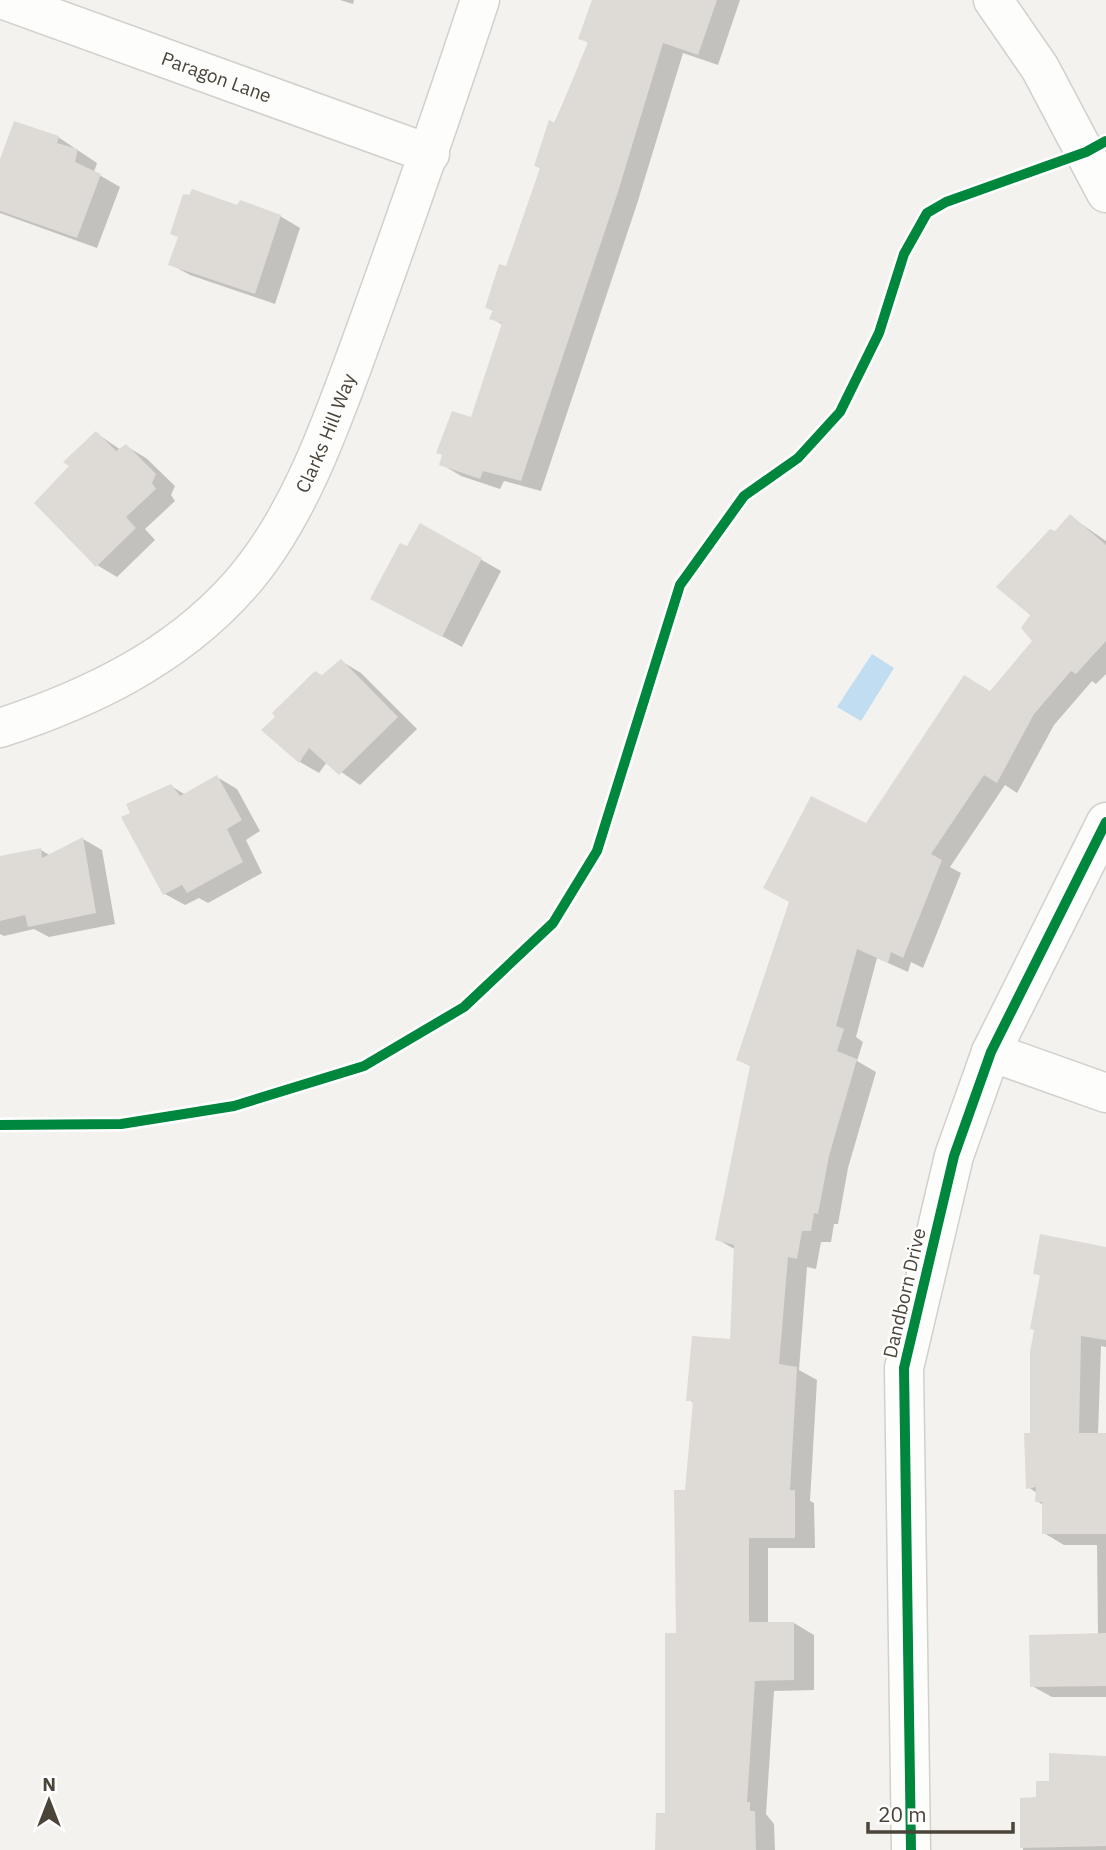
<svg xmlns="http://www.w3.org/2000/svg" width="1106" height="1850" viewBox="0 0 1106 1850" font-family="'IBM Plex Sans',sans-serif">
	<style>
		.water { fill: #c0ddf1 }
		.shadow { fill: #0003 }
		.building { fill: #dedbd6 }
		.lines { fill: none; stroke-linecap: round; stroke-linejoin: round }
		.minor-casing { stroke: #d2d0cb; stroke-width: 41 }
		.minor { stroke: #fdfdfc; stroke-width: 38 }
		.cycleway-casing { stroke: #fff; stroke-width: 15 }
		.cycleway { stroke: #00873e; stroke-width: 10 }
		.labels { text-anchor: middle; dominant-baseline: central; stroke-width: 5; stroke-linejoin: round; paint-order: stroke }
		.street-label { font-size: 19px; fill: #4b4439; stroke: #fff }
	</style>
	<rect width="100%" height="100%" fill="#f4f2ee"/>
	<polygon class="water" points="872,654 894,668 861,721 837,707"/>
	<g class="shadow">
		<polygon points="340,0 354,0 353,4"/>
		<polygon points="594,0 740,0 718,65 683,53 637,204 541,491 504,481 500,489 461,476 441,464 472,420 503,325 491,318 494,311 487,308 507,269 541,169 536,166 589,43 580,38"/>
		<polygon points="58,137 97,163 94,172 120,187 97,248 0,213 0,164"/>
		<polygon points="238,207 280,216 300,228 275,304 190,275 170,264 179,238"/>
		<polygon points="96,433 121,450 126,446 146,458 175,486 171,495 175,501 145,529 155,540 117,577 97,565 72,466"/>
		<polygon points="1070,516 1106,541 1106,674 1096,684 1092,681 1054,725 1017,793 1005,785 950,867 961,873 923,968 911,962 908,972 877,958 856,1037 863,1042 857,1061 876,1072 848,1168 838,1224 834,1224 831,1242 821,1242 816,1269 807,1267 799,1370 817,1380 810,1501 814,1503 815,1548 768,1548 768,1624 794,1623 814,1635 814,1690 774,1691 766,1814 774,1824 775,1850 657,1850 667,1814 695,1403 688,1400 731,1341 736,1250 717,1239 752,1067 739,1059 866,825 991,692 1035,641 1032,615 1055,533"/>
		<polygon points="421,525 501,571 462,647 392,609 408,549"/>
		<polygon points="341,661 361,673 417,729 360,785 327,762 319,773 300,762"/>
		<polygon points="217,777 237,789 260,831 246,840 262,873 208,903 199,898 185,905 165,894 171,786 186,795"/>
		<polygon points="83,839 102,850 115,924 49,937 34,929 4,936 0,934 0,858 41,850 51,856"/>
		<polygon points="1106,1249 1106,1347 1101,1346 1098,1435 1106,1435 1106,1697 1052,1697 1032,1686 1098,1635 1097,1545 1064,1545 1044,1533 1043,1505 1037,1501 1037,1493 1028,1487 1041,1276 1035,1273"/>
		<polygon points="1106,1758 1106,1850 1023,1850 1022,1800 1038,1799 1051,1783"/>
	</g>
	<g class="building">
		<polygon points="592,0 717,0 698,55 663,43 618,192 521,481 483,471 480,479 439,465 442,455 436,453 452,411 471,417 502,323 489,319 493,310 485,308 499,264 506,266 540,168 534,166 549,120 555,123 588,42 578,39"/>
		<polygon points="14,121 59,136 57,143 78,149 75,162 101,174 77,238 0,211 0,159"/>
		<polygon points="192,189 237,205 240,200 281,215 255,294 168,265 178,237 170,234 183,194 189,195"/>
		<polygon points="96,431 116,451 126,444 156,474 152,483 156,489 126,517 136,528 96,567 34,503 69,466 63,462"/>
		<polygon points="1070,514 1106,545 1106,641 1076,674 1071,671 1034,714 997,783 984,775 931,854 942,860 903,958 891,952 888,963 857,949 836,1026 844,1029 837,1051 857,1059 829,1156 818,1214 814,1213 811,1231 802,1231 797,1259 788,1257 779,1364 797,1367 790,1490 795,1490 795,1538 749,1538 749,1622 794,1622 794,1680 755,1681 747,1802 750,1802 750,1811 755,1811 756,1850 655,1850 656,1813 665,1813 665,1633 676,1633 674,1490 685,1490 693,1401 686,1401 692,1336 730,1339 734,1245 715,1240 750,1066 736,1060 789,902 763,888 811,796 866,823 964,675 990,691 1032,641 1021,628 1030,615 996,587 1050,529 1055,531"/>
		<polygon points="420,523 482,558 442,637 370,599 400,543 407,546"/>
		<polygon points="341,659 398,717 339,775 309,748 299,763 261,730 275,717 272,713 315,671 322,675"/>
		<polygon points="217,775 242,820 227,829 243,862 187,893 182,885 163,895 121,817 130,813 126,804 171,784 180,796"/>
		<polygon points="83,837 96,913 28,927 25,915 0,921 0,856 41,848 42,858"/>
		<polygon points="1040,1234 1106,1247 1106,1340 1081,1336 1079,1433 1106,1433 1106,1534 1042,1534 1042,1502 1035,1502 1036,1487 1026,1489 1024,1433 1030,1433 1030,1352 1034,1330 1030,1329 1040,1275 1033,1274"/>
		<polygon points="1106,1633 1106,1686 1030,1687 1029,1635"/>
		<polygon points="1049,1753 1106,1756 1106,1846 1020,1848 1020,1798 1036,1797 1036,1781 1049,1781"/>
	</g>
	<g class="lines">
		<g class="minor-casing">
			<g id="minor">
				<path id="s1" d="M4,0l426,154"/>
				<polyline points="993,0 1040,68 1106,193"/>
				<path id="s2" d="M0,728c89,-29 175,-70 239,-142 62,-69 96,-173 128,-260 39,-108 77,-217 113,-326"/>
				<polyline points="991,1052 1106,1093"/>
				<polyline points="911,1850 904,1368 954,1156 991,1052 1106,822"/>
			</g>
		</g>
		<use href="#minor" class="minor"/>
		<g class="cycleway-casing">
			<g id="cycleway">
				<polyline points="0,1125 121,1124 234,1106 364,1066 464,1007 553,923 597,851 680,585 744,496 798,458 840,412 879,333 904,254 927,213 946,202 1086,152 1106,141"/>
				<polyline points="911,1850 904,1368 954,1156 991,1052 1106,822"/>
			</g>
		</g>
		<use href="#cycleway" class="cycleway"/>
	</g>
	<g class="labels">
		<g class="street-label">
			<text stroke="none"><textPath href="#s1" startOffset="226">Paragon Lane</textPath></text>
			<text stroke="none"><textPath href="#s2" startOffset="458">Clarks Hill Way</textPath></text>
			<text transform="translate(904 1293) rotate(-77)">Dandborn Drive</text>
		</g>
	</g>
	<g transform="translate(49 1801)" stroke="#ffffff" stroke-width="5" paint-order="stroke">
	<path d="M0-5L12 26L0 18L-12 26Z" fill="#4b4439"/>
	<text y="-10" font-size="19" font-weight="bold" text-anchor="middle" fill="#4b4439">N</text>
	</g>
	<path d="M868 1822v10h145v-10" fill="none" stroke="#4b4439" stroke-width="3.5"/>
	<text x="878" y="1822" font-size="21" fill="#4b4439" stroke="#ffffff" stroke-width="5" paint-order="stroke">20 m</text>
</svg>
